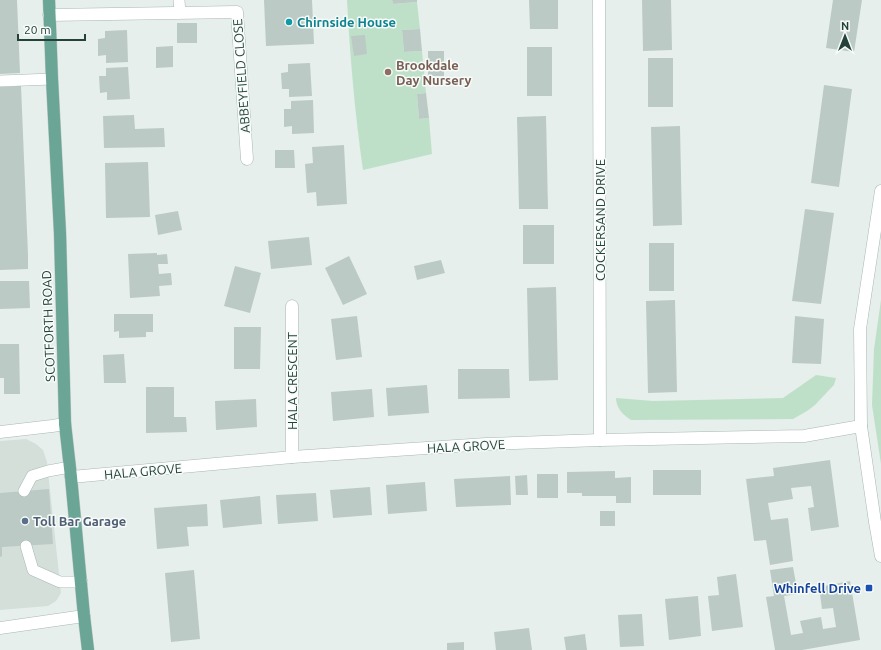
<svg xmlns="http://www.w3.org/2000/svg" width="881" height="650" viewBox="0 0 881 650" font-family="Ubuntu,sans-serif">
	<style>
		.built { fill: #d4dfda }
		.green { fill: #bfe0c8 }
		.building { fill: #bbcac4 }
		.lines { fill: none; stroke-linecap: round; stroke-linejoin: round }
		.service-casing { stroke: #a8b8b2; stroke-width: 12 }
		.minor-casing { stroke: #a8b8b2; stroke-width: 13 }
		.tertiary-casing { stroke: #a8b8b2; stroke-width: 13 }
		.primary-casing { stroke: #c2cac8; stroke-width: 13 }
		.service { stroke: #fff; stroke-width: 11 }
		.minor { stroke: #fff; stroke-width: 12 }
		.tertiary { stroke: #fff; stroke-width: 12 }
		.primary { stroke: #6aa596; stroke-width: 12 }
		.culture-dot { fill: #0f9aa8; stroke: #f7fbf9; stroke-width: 1.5 }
		.education-dot { fill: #8d6e63; stroke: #f7fbf9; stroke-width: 1.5 }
		.service-dot { fill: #5c6f8a; stroke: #f7fbf9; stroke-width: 1.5 }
		.transit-dot { fill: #1a4fb4; stroke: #f7fbf9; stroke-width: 1.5 }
		.labels { text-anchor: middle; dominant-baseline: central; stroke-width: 3; stroke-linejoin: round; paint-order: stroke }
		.culture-label { font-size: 13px; font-weight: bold; fill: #0d838f; stroke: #f7fbf9; text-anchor: start }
		.education-label { font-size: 13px; font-weight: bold; fill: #785e54; stroke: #f7fbf9; text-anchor: start }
		.street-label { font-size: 13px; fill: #24423a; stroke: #f7fbf9 }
		.service-label { font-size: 13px; font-weight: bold; fill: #4e5e75; stroke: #f7fbf9; text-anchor: start }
		.transit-label { font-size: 13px; font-weight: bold; fill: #164399; stroke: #f7fbf9; text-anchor: end }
	</style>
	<rect width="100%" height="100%" fill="#e6efeb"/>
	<polygon class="built" points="26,439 36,444 43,450 47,462 61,593 56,601 48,606 0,610 0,441"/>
	<g class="green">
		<path d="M347,0h45l1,4 24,-2 3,27 -18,1 2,22 18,-1 4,42 -9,1 2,25 10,-1 3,36 -69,16c-8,-56 -13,-113 -16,-170z"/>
		<polygon points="881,300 881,464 872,405 874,349"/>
		<path d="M816,375l20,3 -2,7 -4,4 -15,16 -8,6 -14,8 -162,1c-8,-5 -15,-12 -15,-22l37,3 130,-3z"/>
	</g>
	<g class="building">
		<polygon points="0,0 17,0 20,73 0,74"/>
		<polygon points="264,0 312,0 314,44 266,46"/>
		<polygon points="392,0 417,0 417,2 393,4"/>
		<polygon points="529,0 558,0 558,29 530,29"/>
		<polygon points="642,0 671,0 672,50 643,51"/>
		<polygon points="833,0 862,0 854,52 826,48"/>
		<rect x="177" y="23" width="20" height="20"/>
		<polygon points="420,29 422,51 404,52 402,30"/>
		<polygon points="127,30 128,62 106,63 106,55 98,56 98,39 105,38 105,31"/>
		<polygon points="365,35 367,54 354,56 351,36"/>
		<polygon points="173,46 173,67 156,68 156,47"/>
		<rect x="527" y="47" width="25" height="49"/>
		<rect x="428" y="51" width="16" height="25"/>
		<rect x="648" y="58" width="25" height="49"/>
		<polygon points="310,63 312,96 289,97 289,89 282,89 281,73 288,72 288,64"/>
		<polygon points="128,67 130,99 107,100 107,92 100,93 99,76 106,76 106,68"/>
		<polygon points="824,85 852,89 839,187 811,183"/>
		<polygon points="21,86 28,255 28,269 0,270 0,87"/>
		<polygon points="426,93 429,118 419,119 417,94"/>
		<polygon points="313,100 314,133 292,134 292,126 284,127 284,109 291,109 291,101"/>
		<polygon points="134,115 135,129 164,128 165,147 104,148 103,116"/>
		<polygon points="546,116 548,209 519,209 517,117"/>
		<polygon points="680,126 682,225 653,226 651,127"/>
		<polygon points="344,145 347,204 317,206 316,192 307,193 305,164 313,163 312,147"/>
		<polygon points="275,150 294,150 295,168 275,168"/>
		<polygon points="148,162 150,217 106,218 105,163"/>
		<polygon points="805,209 834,213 821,304 792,301"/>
		<polygon points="178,211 182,230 158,235 155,215"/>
		<rect x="523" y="225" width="31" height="39"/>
		<polygon points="309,237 312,265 271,269 268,241"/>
		<rect x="649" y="243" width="25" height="48"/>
		<polygon points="157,253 157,255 167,254 168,264 158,264 159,274 171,273 172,285 159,286 160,296 130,298 128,254"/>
		<polygon points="349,256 367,294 343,305 325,268"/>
		<polygon points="441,260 445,273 417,280 414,266"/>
		<polygon points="235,266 261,273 250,313 224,306"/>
		<polygon points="0,281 29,281 30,308 0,309"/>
		<polygon points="556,287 558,380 529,381 527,288"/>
		<polygon points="675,300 677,392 648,393 646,301"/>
		<polygon points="114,314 153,314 153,332 146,332 146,337 119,338 119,331 114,332"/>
		<polygon points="357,316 362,357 336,360 331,319"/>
		<polygon points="795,316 824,319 821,364 792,363"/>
		<polygon points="234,327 261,327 260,369 234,369"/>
		<polygon points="0,344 19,344 20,394 4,394 4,378 0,378"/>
		<polygon points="124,354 126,383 104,383 103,355"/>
		<polygon points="458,369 509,369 510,398 458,399"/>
		<polygon points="427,385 429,413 388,416 386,388"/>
		<polygon points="146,387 174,387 174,417 186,417 187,432 146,433"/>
		<polygon points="372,389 374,417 333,421 331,392"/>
		<polygon points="256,399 257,427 216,430 215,401"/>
		<polygon points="830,460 839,527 811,531 808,508 814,507 811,486 791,488 793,499 768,503 771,520 788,518 793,561 770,565 766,540 754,541 746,479 774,476 773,468"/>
		<rect x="653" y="470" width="48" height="25"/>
		<polygon points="615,471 615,478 631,477 631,503 616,503 616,496 582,496 582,493 567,493 567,472"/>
		<rect x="537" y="474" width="21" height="24"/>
		<polygon points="527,475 528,495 516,495 515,476"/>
		<polygon points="510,476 511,505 456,507 454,479"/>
		<polygon points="425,482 427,511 388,514 386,485"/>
		<polygon points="370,487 372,515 333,518 330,490"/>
		<polygon points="49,489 53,544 2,547 2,556 0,557 0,493"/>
		<polygon points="316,493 318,521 278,524 276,495"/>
		<polygon points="260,496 262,524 223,528 220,500"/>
		<polygon points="207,504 208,526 187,527 189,546 157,549 154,508"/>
		<rect x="600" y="511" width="15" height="15"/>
		<polygon points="793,567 798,594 784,596 791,635 803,633 800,621 821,617 823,629 836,627 833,608 822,609 819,587 850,581 860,640 802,650 775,650 766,597 774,596 770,570"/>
		<polygon points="194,570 200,639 171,642 165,573"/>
		<polygon points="736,574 743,627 712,631 708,596 719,595 717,577"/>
		<polygon points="698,596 701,636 669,640 665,599"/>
		<polygon points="642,614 644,646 620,647 618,615"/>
		<polygon points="529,628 532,650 496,650 494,632"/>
		<polygon points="585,634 587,650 566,650 564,637"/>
		<polygon points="464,642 464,650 447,650 447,643"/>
	</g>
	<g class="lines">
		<g class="service-casing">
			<g id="service">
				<polyline points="179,0 180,13"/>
				<polyline points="0,81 52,79"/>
				<polyline points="24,491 32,476 48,471 70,467"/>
				<polyline points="26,546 33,570 60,582 82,582"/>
			</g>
		</g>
		<g class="minor-casing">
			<g id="minor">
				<polyline points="599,0 600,440"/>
				<polyline points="49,15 237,12 247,159"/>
				<polyline points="0,432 52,426 65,424"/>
				<polyline points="292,457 292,306"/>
				<polyline points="71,477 292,457 486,444 600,440 804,436 861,426"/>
				<polyline points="0,628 84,616"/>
			</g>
		</g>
		<g class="tertiary-casing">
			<polyline id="tertiary" points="881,191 860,329 861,426 875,522 881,556"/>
		</g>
		<g class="primary-casing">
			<polyline id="primary" points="49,0 52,79 60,233 65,424 71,477 84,616 88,650"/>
		</g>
		<use href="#service" class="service"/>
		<use href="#minor" class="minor"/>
		<use href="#tertiary" class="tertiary"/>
		<use href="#primary" class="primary"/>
	</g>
	<circle class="culture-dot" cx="289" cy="22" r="4"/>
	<circle class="education-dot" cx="388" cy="72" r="4"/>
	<circle class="service-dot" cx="25" cy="521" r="4"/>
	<rect class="transit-dot" x="865" y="584" width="8" height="8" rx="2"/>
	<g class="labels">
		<g class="culture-label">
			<text x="297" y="22">Chirnside House</text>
		</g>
		<g class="education-label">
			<text x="396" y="65">Brookdale<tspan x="396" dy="15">Day Nursery</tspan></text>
		</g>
		<g class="street-label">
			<text transform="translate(241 76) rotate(-94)">ABBEYFIELD CLOSE</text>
			<text transform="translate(600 220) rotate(-90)">COCKERSAND DRIVE</text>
			<text transform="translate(48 326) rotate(-92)">SCOTFORTH ROAD</text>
			<text transform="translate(292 381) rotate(-90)">HALA CRESCENT</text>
			<text transform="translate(466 446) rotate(-3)">HALA GROVE</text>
			<text transform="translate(143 471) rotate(-5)">HALA GROVE</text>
		</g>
		<g class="service-label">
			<text x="33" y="521">Toll Bar Garage</text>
		</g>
		<g class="transit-label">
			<text x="861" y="588">Whinfell Drive</text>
		</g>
	</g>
	<g transform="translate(845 36)" stroke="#f7fbf9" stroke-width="3" paint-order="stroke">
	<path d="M0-3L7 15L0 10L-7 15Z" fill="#24423a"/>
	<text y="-6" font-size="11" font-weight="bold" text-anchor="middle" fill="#24423a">N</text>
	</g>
	<path d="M18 34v6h67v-6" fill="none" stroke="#24423a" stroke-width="2"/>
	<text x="24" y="34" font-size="12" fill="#24423a" stroke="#f7fbf9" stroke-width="3" paint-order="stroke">20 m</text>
</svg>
